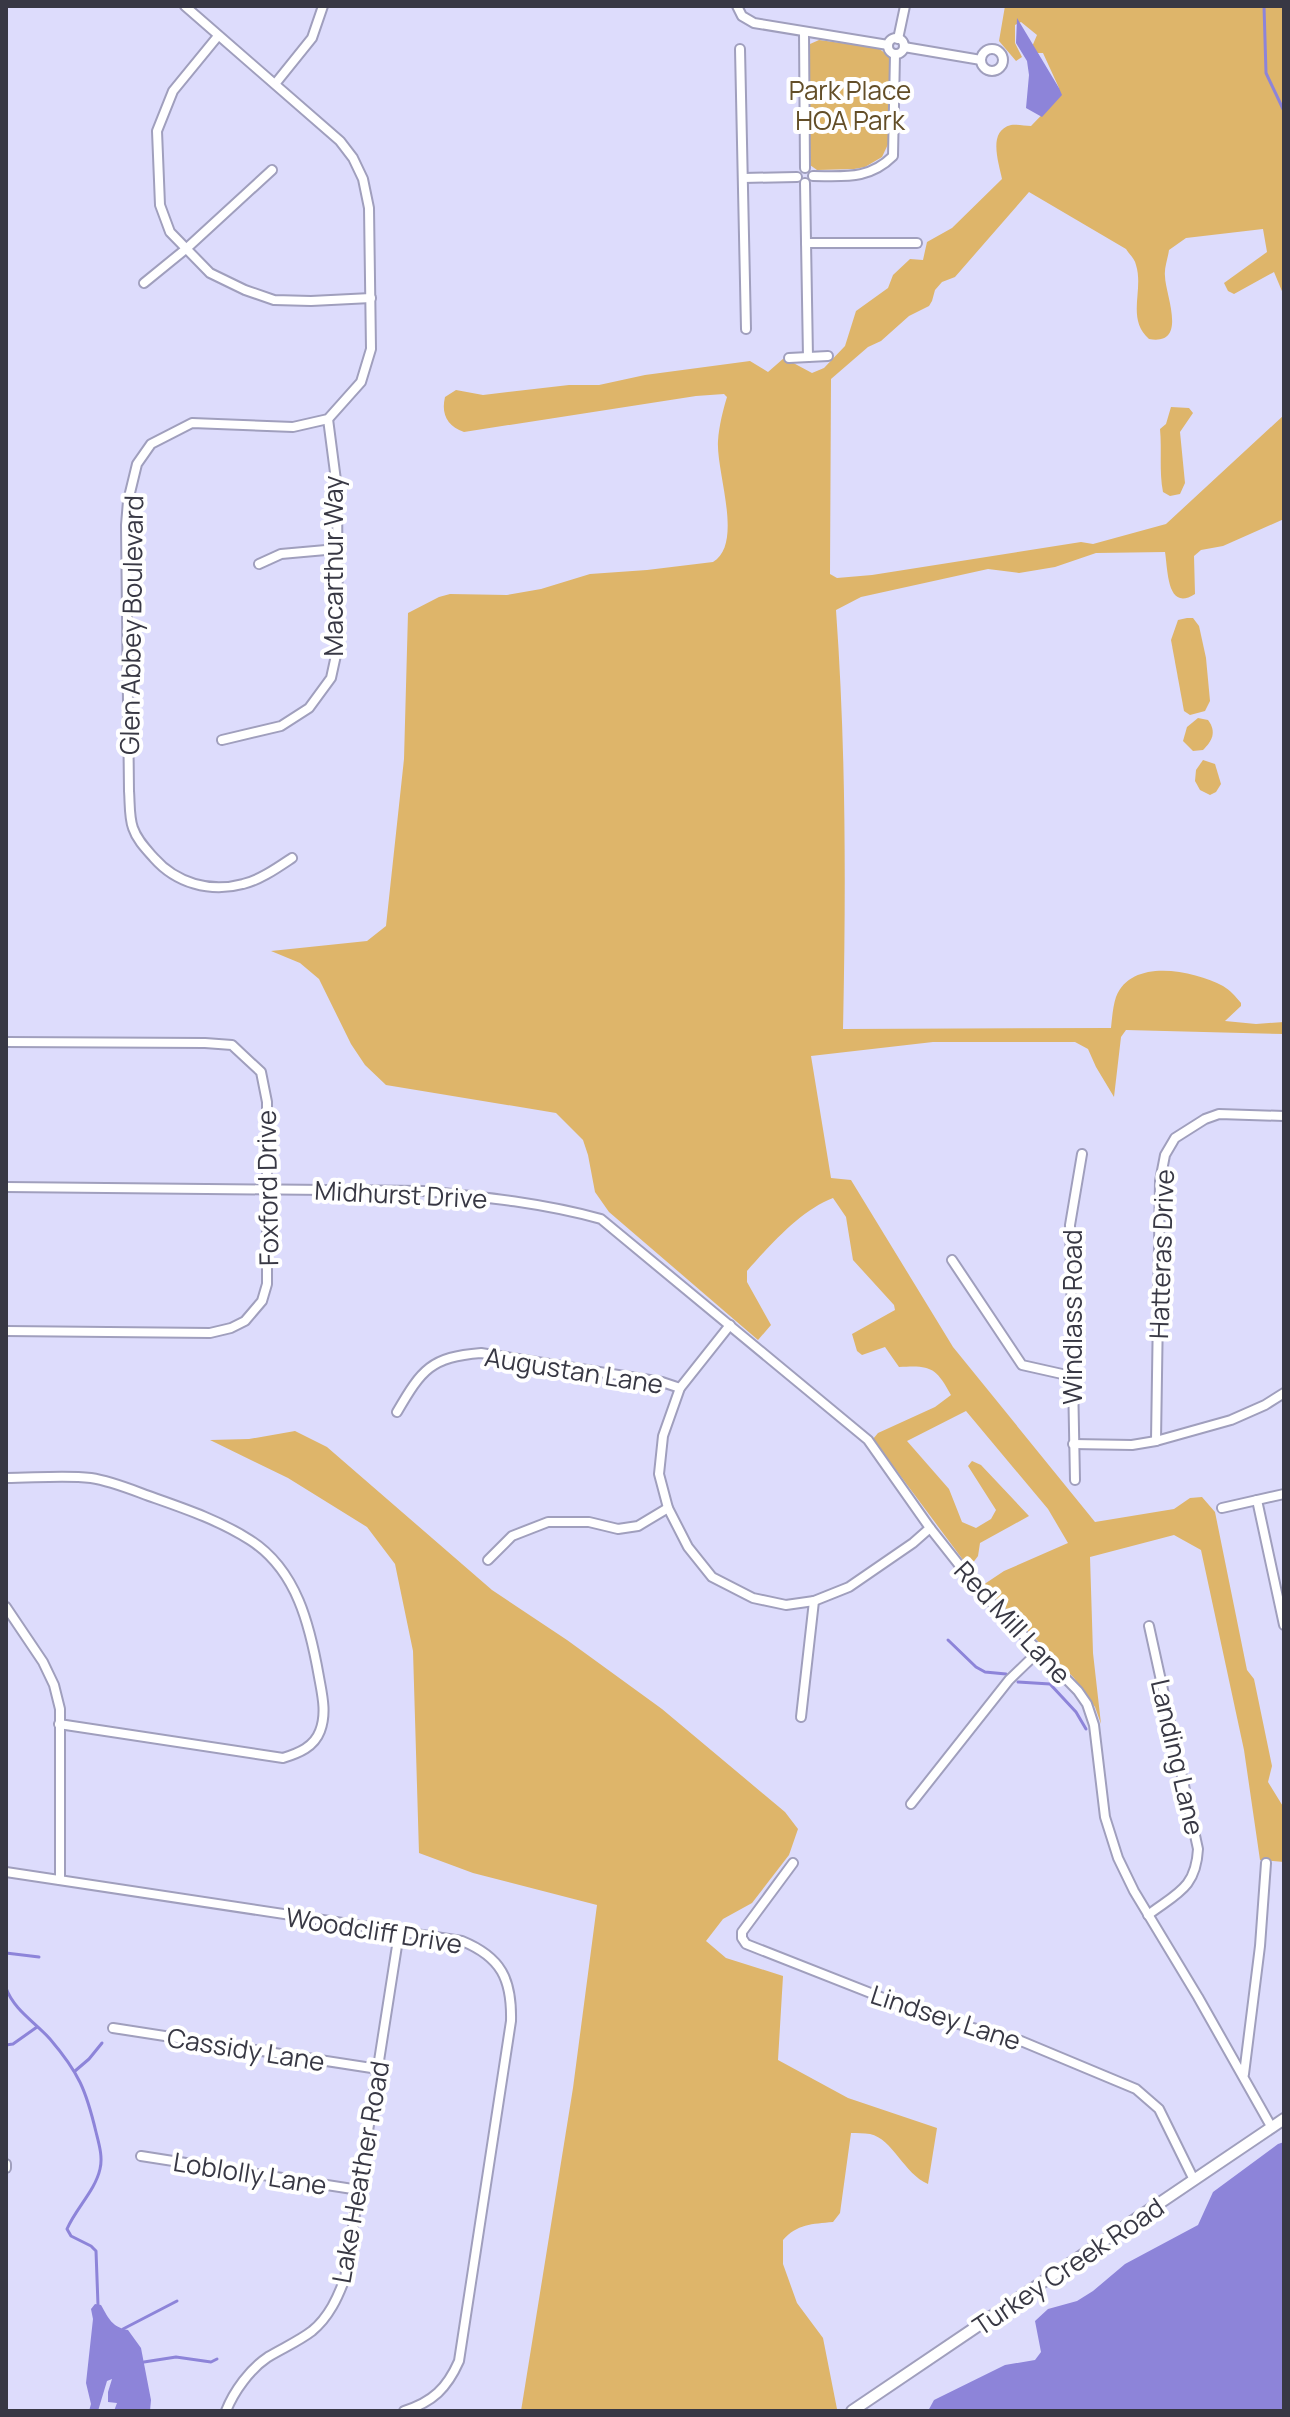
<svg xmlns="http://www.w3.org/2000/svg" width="1290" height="2417" viewBox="0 0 1290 2417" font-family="Manrope,sans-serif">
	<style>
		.green { fill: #deb56a }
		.water { fill: #8d84d9 }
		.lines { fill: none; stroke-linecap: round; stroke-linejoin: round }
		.stream { stroke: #8d84d9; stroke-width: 3 }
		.minor-casing { stroke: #a09fbd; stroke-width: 12 }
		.tertiary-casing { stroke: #a09fbd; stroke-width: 14 }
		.minor { stroke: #fff; stroke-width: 8 }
		.tertiary { stroke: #fff; stroke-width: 10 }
		.labels { text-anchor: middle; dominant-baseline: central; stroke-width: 8; stroke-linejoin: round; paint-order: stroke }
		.park-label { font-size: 26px; fill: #634e28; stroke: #fff }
		.street-label { font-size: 26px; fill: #383844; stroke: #fff }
	</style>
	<rect width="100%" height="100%" fill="#dddcfc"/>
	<g class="green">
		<path d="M1005,6h279v290l-10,-24 -40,22 -6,-3 -4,-8 43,-31 -4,-23 -77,9 -17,12c-1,8 -5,18 -4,26 0,18 24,70 -16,63 -23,-20 -5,-49 -13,-74 -1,-6 -7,-11 -10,-16l-97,-57 -74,85 -13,5 -7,8 -3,11 -3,5 -20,10 -28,25 -13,6 -37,32 -1,195 7,4 35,-3 209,-33 12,2 73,-20 118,-109v104l-61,27 -22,4 -7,6 1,38c-28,18 -27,-23 -30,-42l-69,1 -41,14 -36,6 -31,-4 -127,28 -25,13c10,139 10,279 7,419l268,-1c1,-10 2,-22 5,-31 16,-40 78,-26 107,-11 7,4 13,11 18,17v3l-16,15 31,3 28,-2v12l-158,-4 -5,7 -7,60 -18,-30 -8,-18 -13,-7h-142l-122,14 20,122 20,2 102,167 142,175 79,-13 16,-11 12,-1 13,15 32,158 7,9 18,87 -4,16 16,26v54l-24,-2 -16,-110 -43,-200 -27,-15 -84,22 3,96 8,71 -6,-17 -21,-29 -91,-93 21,-14 64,-28 -20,-34 -82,-98 -59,30 42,48 13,33 14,6 15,-9 5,-9 -28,-44 4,-5 9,4 48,51 -49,27 -2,13 -9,12 -96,-129 5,-6 57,-26 16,-12c-15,-28 -21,-30 -52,-28l-14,-20 -23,8 -5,-4 -5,-17 43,-24 -1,-5 -41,-45 -7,-43 -13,-19c-32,12 -63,47 -86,73v11l24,43 -13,15 -149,-128 -14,-20 -7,-37 -5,-15 -27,-27 -170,-28 -21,-20 -14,-21 -32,-65 -19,-16 -29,-12 96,-10 19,-15 18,-167 4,-146 31,-16 11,-3 57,1 34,-6 49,-15 57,-4 66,-8c31,-18 3,-90 5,-121 1,-15 5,-31 9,-44l-3,-3 -28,2 -232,36c-17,-6 -23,-18 -19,-35l11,-7 27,5 86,-10h30l46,-10 105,-14 18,11 16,-14 28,15 12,-5 21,-22 11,-35 32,-23 5,-13 17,-16 13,1 4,-18 25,-14 50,-49c-3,-16 -15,-48 9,-54 6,-1 14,1 20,1l28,-29v-9l-16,-35h-9l-3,-4 6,-14 -16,-13 -6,3v18l7,14 -6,4 -17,-20z"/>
		<polygon points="819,40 878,48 889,56 891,131 890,140 882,157 865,167 854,169 817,170 810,165 810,44"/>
		<path d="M1171,407l18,1 4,5 -13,19 5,51 -5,11 -10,2 -7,-4c-4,-21 -1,-42 -3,-63l6,-5z"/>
		<polygon points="1187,618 1193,618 1199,626 1206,658 1210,701 1205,711 1190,715 1184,711 1171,640 1178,620"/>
		<path d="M1198,718l10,2c9,12 4,21 -5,30l-10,1 -10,-10 4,-14z"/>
		<polygon points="1203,760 1215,764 1221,784 1216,792 1210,795 1200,790 1195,781 1196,770"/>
		<path d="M295,1431l32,16 165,143 75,50 95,69 123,103 13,17 -9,26 -37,48 -29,16 -17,22 20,17 57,18 -5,84 70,38 89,30 -9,56c-24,-10 -35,-45 -58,-50 -6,-1 -13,-1 -19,-1l-11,80 -7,9c-21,2 -36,2 -50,18v24l14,39 26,35 14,71 -3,2h-313l52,-323 24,-183 -124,-32 -54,-20 -6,-202 -18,-87 -28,-37 -79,-49 -78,-38 39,-1z"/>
	</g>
	<g class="water">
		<polygon points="1017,18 1059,88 1062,95 1042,117 1026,108 1029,75 1027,61 1016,43"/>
		<polygon points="1284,2142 1284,2411 928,2411 934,2400 1005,2365 1035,2360 1041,2352 1035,2321 1048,2309 1077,2301 1093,2291 1125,2264 1198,2225 1213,2192 1278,2144"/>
		<path d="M95,2304l6,1c8,14 11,22 27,25l13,18 10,52 -1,11h-36l3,-8 -9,-1v-10l4,-13 -5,2 -9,30h-9l2,-7 -5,-21 7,-64 -2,-10z"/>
	</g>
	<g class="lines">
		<g class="stream">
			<polyline points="1264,6 1266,73 1284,111"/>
			<polyline points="948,1640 976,1667 985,1672 1006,1674"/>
			<polyline points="1018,1682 1050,1684 1076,1712 1086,1729"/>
			<polyline points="6,1953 39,1957"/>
			<path d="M6,1988c8,22 29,34 44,51 29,34 36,51 46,93 3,12 7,25 4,37 -5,22 -24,39 -33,60l4,7 20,10 5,5 2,54"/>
			<polyline points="6,2045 13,2044 37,2027"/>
			<polyline points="75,2071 89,2059 102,2043"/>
			<polyline points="123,2329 177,2301"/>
			<polyline points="144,2362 176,2357 211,2362 217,2359"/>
		</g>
		<g class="minor-casing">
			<g id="minor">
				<path d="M185,6l155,135 13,17 10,21 6,29 2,141 -10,33 -33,37 -35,8 -101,-4 -41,21 -14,20 -9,37 -2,24 3,266c1,12 0,26 4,37 4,12 13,21 21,30 22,25 56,35 89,26 17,-4 34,-16 49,-26"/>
				<polyline points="737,6 742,16 754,23 888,45"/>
				<polyline points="804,32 805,168"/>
				<polyline points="218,36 173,91 157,131 160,205 170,232 210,273 245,290 274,300 311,301 371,298"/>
				<circle cx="896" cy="46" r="8"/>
				<polyline points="898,39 905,6"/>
				<polyline points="904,47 981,60"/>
				<polyline points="740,49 746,329"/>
				<circle cx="992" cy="60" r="11"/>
				<polyline points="275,84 312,38 323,6"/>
				<path d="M813,176c31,0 56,4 80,-20l2,-102"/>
				<polyline points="743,178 797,177"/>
				<polyline points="805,183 808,357"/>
				<polyline points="806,243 917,243"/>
				<polyline points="144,283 187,248 272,170"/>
				<polyline points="789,358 828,356"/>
				<polyline points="259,564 281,554 337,549"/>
				<polyline points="222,740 281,726 309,708 331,678 338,646 337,488 328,419"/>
				<polyline points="6,1042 205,1043 232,1045 261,1072 267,1102 267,1284 262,1301 245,1321 231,1328 210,1333 6,1331"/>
				<path d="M6,1187l419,4c59,6 119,12 176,28l267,221 62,88 49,62 99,101 9,13 7,21 11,92 13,41 16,33 64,106 74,131"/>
				<polyline points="952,1260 1022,1365 1071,1376"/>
				<polyline points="730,1325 680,1388 663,1436 659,1474 668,1508 688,1547 712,1577 753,1598 786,1605 814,1601 849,1587 913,1543 930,1528"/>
				<path d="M397,1412c25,-43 34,-55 84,-59l181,29 18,6"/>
				<polyline points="1156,1441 1160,1181 1165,1155 1175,1138 1205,1119 1219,1114 1284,1116"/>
				<polyline points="1073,1444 1132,1445 1156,1441 1231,1420 1265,1405 1284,1393"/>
				<path d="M6,1478c28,0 58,-3 85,0 20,3 39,11 58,18 34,12 70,24 101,44 47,30 60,86 69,137 3,17 8,36 1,54 -6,16 -21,22 -37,27l-224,-34"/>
				<polyline points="1075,1480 1070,1225 1082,1154"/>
				<polyline points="1257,1500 1284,1625"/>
				<polyline points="1222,1508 1284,1494"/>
				<polyline points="488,1560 512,1536 548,1522 589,1522 618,1529 638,1526 668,1508"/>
				<polyline points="6,1607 43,1662 54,1685 60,1709 60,1880"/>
				<polyline points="801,1717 814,1601"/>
				<polyline points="911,1804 1009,1680 1039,1651"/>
				<polyline points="793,1863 742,1932 742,1938 746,1944 929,2016 1021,2041 1136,2089 1159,2109 1194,2180"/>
				<path d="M6,1872l456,69c39,16 50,38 49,80l-52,340c-12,27 -26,41 -55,50"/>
				<path d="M1148,1915c29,-22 48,-27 50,-66l-49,-223"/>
				<polyline points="113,2028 378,2069"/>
				<polyline points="1244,2074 1260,1946 1266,1863"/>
				<polyline points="141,2156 359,2190"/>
				<polyline points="6,2164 6,2168"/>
				<path d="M226,2411c8,-20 24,-42 42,-54 15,-9 31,-16 44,-26 17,-14 26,-34 33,-53l54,-345"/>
			</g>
		</g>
		<g class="tertiary-casing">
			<polyline id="tertiary" points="852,2411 1284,2119"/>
		</g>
		<use href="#minor" class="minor"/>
		<use href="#tertiary" class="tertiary"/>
	</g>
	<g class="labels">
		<g class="park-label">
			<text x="850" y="90">Park Place<tspan x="850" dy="30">HOA Park</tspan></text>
		</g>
		<g class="street-label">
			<text transform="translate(333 566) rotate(-90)">Macarthur Way</text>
			<text transform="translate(131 625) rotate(-89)">Glen Abbey Boulevard</text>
			<text transform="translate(267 1188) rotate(-91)">Foxford Drive</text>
			<text transform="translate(401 1194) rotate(3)">Midhurst Drive</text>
			<text transform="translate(1161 1254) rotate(-88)">Hatteras Drive</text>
			<text transform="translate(1072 1317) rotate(-90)">Windlass Road</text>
			<text transform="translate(574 1370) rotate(9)">Augustan Lane</text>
			<text transform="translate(1013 1622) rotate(47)">Red Mill Lane</text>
			<text transform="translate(1178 1757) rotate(77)">Landing Lane</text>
			<text transform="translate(374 1930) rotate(9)">Woodcliff Drive</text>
			<text transform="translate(946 2017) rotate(18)">Lindsey Lane</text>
			<text transform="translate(246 2049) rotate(9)">Cassidy Lane</text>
			<text transform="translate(360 2172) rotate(-80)">Lake Heather Road</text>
			<text transform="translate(250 2173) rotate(9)">Loblolly Lane</text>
			<text transform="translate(1068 2266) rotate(-34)">Turkey Creek Road</text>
		</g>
	</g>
	<rect width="1290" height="2417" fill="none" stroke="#383844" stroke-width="16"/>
</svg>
